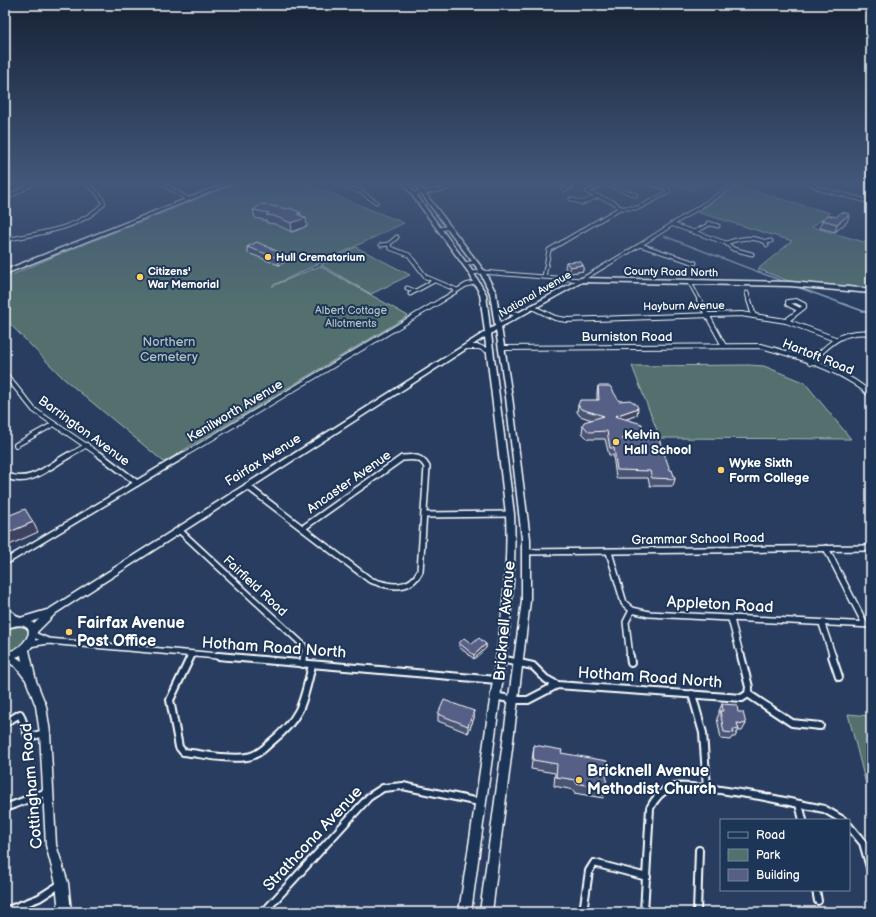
<svg xmlns="http://www.w3.org/2000/svg" width="876" height="917" viewBox="0 0 876 917" font-family="'Balsamiq Sans',sans-serif">
	<style>
		.green { fill: #52706e; stroke: #a8b8b6 }
		.lines { fill: none; stroke-linecap: round; stroke-linejoin: round }
		.stream { stroke: #90a6bb; stroke-width: 1.5 }
		.street-far3-casing { stroke: #fff; stroke-width: 5 }
		.street-far2-casing { stroke: #fff; stroke-width: 6 }
		.street-far1-casing { stroke: #fff; stroke-width: 8 }
		.street-casing { stroke: #fff; stroke-width: 10 }
		.secondary-casing { stroke: #fff; stroke-width: 3 }
		.street-far3 { stroke: #1d3557; stroke-width: 3 }
		.street-far2 { stroke: #1d3557; stroke-width: 4 }
		.street-far1 { stroke: #1d3557; stroke-width: 5 }
		.street { stroke: #1d3557; stroke-width: 6 }
		.secondary { fill: #1d3557; fill-rule: evenodd }
		.wall { fill: #4a5273; stroke: #fff }
		.shaded-wall { fill: #3c425e; stroke: #fff }
		.building { fill: #565f86; stroke: #fff }
		.poi-dot { fill: #ffd166; stroke: #1d3557; stroke-width: 1.5 }
		.labels { text-anchor: middle; dominant-baseline: central; stroke-width: 4; stroke-linejoin: round; paint-order: stroke }
		.far-poi-label { font-size: 11px; font-weight: bold; fill: #fff; stroke: #1d3557; text-anchor: start }
		.far-street-label { font-size: 11px; fill: #fff; stroke: #1d3557 }
		.far-park-label { font-size: 11px; fill: #b1bfbe; stroke: #1d3557 }
		.street-label { font-size: 13px; fill: #fff; stroke: #1d3557 }
		.park-label { font-size: 13px; fill: #b1bfbe; stroke: #1d3557 }
		.poi-label { font-size: 13px; font-weight: bold; fill: #fff; stroke: #1d3557; text-anchor: start }
		.near-street-label { font-size: 16px; fill: #fff; stroke: #1d3557 }
		.near-poi-label { font-size: 16px; font-weight: bold; fill: #fff; stroke: #1d3557; text-anchor: start }
	</style>
	<rect width="100%" height="100%" fill="#283d60"/>
	<filter id="ink" filterUnits="userSpaceOnUse"><feTurbulence type="fractalNoise" baseFrequency=".025" numOctaves="2"/><feDisplacementMap in="SourceGraphic" scale="8" xChannelSelector="R" yChannelSelector="G"/><feConvolveMatrix kernelMatrix="1 2 1 2 8 2 1 2 1" color-interpolation-filters="sRGB"/></filter>
	<g filter="url(#ink)">
		<g class="green">
			<polygon points="242,181 300,181 404,223 272,286 320,266 408,316 164,462 64,379 5,319 5,278 55,256"/>
			<polygon points="662,181 708,181 692,190"/>
			<polygon points="736,186 830,213 812,227 871,244 871,288 788,281 758,269 792,241 697,212"/>
			<polygon points="356,247 410,275 371,294 321,265"/>
			<polygon points="749,365 764,366 805,383 851,439 660,438 632,366"/>
			<path d="M12,625c7,0 12,-1 17,5v8l-12,12 -12,3v-25z"/>
			<polygon points="848,714 871,716 871,804"/>
		</g>
		<g class="lines">
			<g class="stream">
				<polyline points="664,236 782,281"/>
				<polyline points="800,288 871,314"/>
			</g>
			<g class="street-far3-casing">
				<g id="street-far3">
					<polyline points="158,181 188,199"/>
					<polyline points="333,181 361,192 376,202"/>
					<polyline points="555,181 571,187 564,190"/>
					<polyline points="608,181 587,192 615,203 620,208"/>
					<polyline points="805,181 821,189 871,202"/>
					<polyline points="602,183 636,195"/>
					<polyline points="415,194 445,189 464,181"/>
					<polyline points="5,199 37,181"/>
					<polyline points="571,199 582,203 596,197"/>
					<polyline points="708,223 718,226"/>
					<polyline points="671,224 726,243 733,249 752,254"/>
					<polyline points="440,229 449,227"/>
					<polyline points="694,232 710,224"/>
					<polyline points="397,237 389,244 390,248 409,255 426,277 457,290"/>
					<path d="M5,240c33,-7 75,-10 99,-37 -5,-11 -13,-17 -23,-22"/>
					<path d="M726,243c15,-5 25,-7 40,-1"/>
					<polyline points="381,245 389,244"/>
					<polyline points="640,245 695,263"/>
					<polyline points="767,245 766,242 771,241"/>
					<polyline points="465,264 475,262"/>
					<polyline points="471,273 482,272 581,280 640,245 740,181"/>
					<polyline points="544,277 549,250 620,208 638,208 669,192 666,188 641,181"/>
					<polyline points="690,283 700,301"/>
					<polyline points="407,288 415,291"/>
					<polyline points="747,293 749,301"/>
					<polyline points="410,294 434,281"/>
					<polyline points="440,301 466,285 477,282"/>
				</g>
			</g>
			<g class="street-far2-casing">
				<g id="street-far2">
					<polyline points="699,300 724,346"/>
					<polyline points="749,300 754,316"/>
					<polyline points="532,307 555,318 566,320 741,314 786,321 835,339"/>
					<polyline points="496,310 519,314"/>
					<polyline points="786,321 804,307 804,305 796,301 788,302 788,304 800,310"/>
					<polyline points="467,347 479,347 491,352"/>
					<path d="M501,348l260,-2c35,9 84,24 110,49"/>
					<path d="M810,363c20,-20 31,-33 61,-30"/>
					<polyline points="5,374 34,410 101,456"/>
					<polyline points="16,445 54,424"/>
					<polyline points="68,456 87,445"/>
					<polyline points="182,456 442,300"/>
				</g>
			</g>
			<g class="street-far1-casing">
				<g id="street-far1">
					<polyline points="100,455 137,483"/>
					<path d="M5,475c24,12 44,-9 64,-20"/>
					<path d="M247,486l123,94c19,7 40,12 50,-9l7,-104c-6,-11 -13,-10 -25,-9l-99,70"/>
					<polyline points="425,515 510,514"/>
					<polyline points="179,530 303,645 305,650 304,657"/>
					<polyline points="826,548 865,624"/>
					<polyline points="526,552 871,548"/>
					<polyline points="609,552 624,603 632,610 649,614 871,625"/>
					<polyline points="5,562 184,455"/>
					<polyline points="731,619 741,657"/>
					<polyline points="822,624 833,657"/>
					<polyline points="34,635 48,641"/>
					<polyline points="29,644 48,641 229,657"/>
					<polyline points="190,657 191,655"/>
					<polyline points="630,657 626,622 632,610"/>
				</g>
			</g>
			<g class="street-casing">
				<g id="street">
					<path d="M191,656l-21,44 9,47 4,5c20,2 44,8 64,5 9,-1 17,-8 23,-14 32,-26 33,-40 42,-78"/>
					<polyline points="218,656 497,680"/>
					<polyline points="630,656 631,663"/>
					<polyline points="832,656 839,677"/>
					<polyline points="501,659 533,666 546,679 557,685"/>
					<polyline points="303,664 304,656"/>
					<polyline points="692,694 703,733 707,788 760,796 824,809 843,820"/>
					<polyline points="748,694 792,723 820,726"/>
					<polyline points="495,696 514,700 528,700 557,685 742,698 748,694 749,687 741,656"/>
					<polyline points="5,723 20,714 28,735 33,736 45,733"/>
					<polyline points="799,804 803,820"/>
					<polyline points="5,808 47,792"/>
					<polyline points="849,826 863,843 871,871"/>
					<polyline points="816,890 818,901"/>
					<polyline points="5,911 39,898 61,884"/>
					<polyline points="264,912 369,797 383,788 403,786 479,802"/>
					<polyline points="583,912 589,871 594,863 647,877"/>
					<path d="M644,912l6,-104c15,-28 29,-21 57,-20"/>
					<polyline points="697,912 699,850"/>
				</g>
			</g>
			<g class="secondary-casing">
				<g id="secondary">
					<polygon points="232,181 237,181 5,274 5,270"/>
					<path d="M402,181h4l67,91 13,22 4,35 5,-3 -5,-33 -10,-21 -68,-91h4l69,91 11,21 4,30 81,-45 209,4 81,7v4l-81,-7 -208,-4 -81,45 11,70 18,142v62l-38,311h-12l42,-311v-62l-16,-142 -10,-67 -5,4 23,180c3,67 -7,133 -16,199 -9,67 -18,133 -27,199h-12c10,-66 20,-132 29,-198 10,-66 21,-133 18,-200l-21,-177 -429,276 -19,19 -3,12 -5,6 7,31 10,25 4,27 6,112 12,38 3,29h-12l-3,-29 -10,-38 -6,-112 -4,-27 -10,-26 -10,-13 -11,-7v-8c3,-1 7,-1 9,-2 7,-3 23,-19 10,-24 -6,-2 -13,1 -19,3v-8l5,-1 -5,-4v-8l3,1 12,9 27,-8h1l437,-278 -5,-38 -11,-21zM39,619l-5,5 -2,-2zM21,655l1,6 -6,-4z"/>
				</g>
			</g>
			<use href="#street-far3" class="street-far3"/>
			<use href="#street-far2" class="street-far2"/>
			<use href="#street-far1" class="street-far1"/>
			<use href="#street" class="street"/>
			<use href="#secondary" class="secondary"/>
		</g>
		<g class="wall">
			<polygon points="253,210 301,216 307,226 292,232 275,224 267,223 267,221 255,218"/>
			<polygon points="822,220 847,222 835,232 820,228"/>
			<polygon points="247,247 285,255 286,261 279,265 248,253"/>
			<polygon points="566,262 583,265 583,271 570,273 565,268"/>
			<polygon points="598,386 619,401 637,415 626,419 641,438 638,439 670,470 675,479 673,486 650,486 648,478 616,478 613,455 609,455 605,439 588,439 582,433 583,425 592,420 580,416 577,412 578,405 597,400 597,393"/>
			<polygon points="459,643 472,644 486,644 486,648 474,659 459,647"/>
			<polygon points="722,704 738,712 746,724 742,731 738,731 735,737 732,737 730,740 721,739 717,718 719,714 719,711"/>
			<polygon points="474,711 474,718 468,733 438,721 438,714"/>
			<polygon points="534,745 561,753 606,789 603,798 574,793 574,790 554,786 555,773 531,769"/>
		</g>
		<g class="shaded-wall">
			<polygon points="197,181 203,181 198,182"/>
			<polygon points="301,213 302,219 306,218 307,226 292,232 291,223 297,214"/>
			<polygon points="850,214 847,222 835,232 837,224"/>
			<polygon points="285,255 286,261 279,265 278,258"/>
			<polygon points="583,265 583,271 570,273 570,267"/>
			<polygon points="638,408 637,415 614,424 615,416"/>
			<polygon points="642,430 641,438 621,446 622,439"/>
			<polygon points="33,522 38,532 5,547 5,534"/>
			<polygon points="486,644 486,648 474,659 474,655"/>
			<polygon points="474,711 474,718 468,733 468,726"/>
		</g>
		<g class="building">
			<polygon points="262,204 287,209 290,208 301,213 297,214 306,218 291,223 274,216 266,215 269,213 253,210"/>
			<polygon points="842,212 850,214 837,224 822,220 828,215 836,217"/>
			<polygon points="257,242 285,255 278,258 247,247"/>
			<polygon points="580,261 583,265 570,267 566,262"/>
			<polygon points="598,386 610,386 619,401 630,400 636,404 638,408 615,416 642,424 642,430 622,439 659,439 670,470 672,470 675,479 652,478 650,471 617,470 614,448 610,448 607,431 589,432 583,425 584,422 604,416 581,409 578,405 580,400 599,400"/>
			<polygon points="25,509 33,522 5,534 5,517"/>
			<polygon points="464,638 472,644 479,638 486,644 474,655 459,643"/>
			<polygon points="444,700 474,711 468,726 438,714"/>
			<polygon points="722,704 737,705 738,712 743,712 746,724 737,723 739,730 733,729 734,733 724,732 720,711 723,711"/>
			<polygon points="534,745 562,750 561,753 607,761 606,789 576,783 576,780 556,777 557,764 533,760"/>
		</g>
	</g>
	<linearGradient id="sky" x2="0" y2="1"><stop stop-color="#162235"/><stop offset="0.59" stop-color="#42577a"/><stop offset="1" stop-color="#42577a" stop-opacity="0"/></linearGradient>
	<rect width="876" height="309" fill="url(#sky)"/>
	<g class="poi-dot">
		<circle cx="268" cy="257" r="4"/>
		<circle cx="140" cy="277" r="4"/>
		<circle cx="616" cy="442" r="4"/>
		<circle cx="721" cy="470" r="4"/>
		<circle cx="69" cy="632" r="4"/>
		<circle cx="579" cy="780" r="4"/>
	</g>
	<g class="labels">
		<g class="far-poi-label">
			<text x="276" y="257">Hull Crematorium</text>
			<text x="148" y="271">Citizens'<tspan x="148" dy="13">War Memorial</tspan></text>
		</g>
		<g class="far-street-label">
			<text transform="translate(671 272) rotate(1)">County Road North</text>
			<text transform="translate(535 294) rotate(-30)">National Avenue</text>
			<text transform="translate(684 306) rotate(-1)">Hayburn Avenue</text>
		</g>
		<g class="far-park-label">
			<text x="351" y="310">Albert Cottage<tspan x="351" dy="13">Allotments</tspan></text>
		</g>
		<g class="street-label">
			<text x="627" y="337">Burniston Road</text>
			<text transform="translate(818 357) rotate(22)">Hartoft Road</text>
			<text transform="translate(235 411) rotate(-31)">Kenilworth Avenue</text>
			<text transform="translate(84 431) rotate(36)">Barrington Avenue</text>
			<text transform="translate(263 460) rotate(-32)">Fairfax Avenue</text>
			<text transform="translate(349 482) rotate(-35)">Ancaster Avenue</text>
			<text transform="translate(698 539) rotate(-1)">Grammar School Road</text>
			<text transform="translate(255 586) rotate(43)">Fairfield Road</text>
		</g>
		<g class="park-label">
			<text x="169" y="342">Northern<tspan x="169" dy="15">Cemetery</tspan></text>
		</g>
		<g class="poi-label">
			<text x="624" y="435">Kelvin<tspan x="624" dy="15">Hall School</tspan></text>
			<text x="729" y="463">Wyke Sixth<tspan x="729" dy="15">Form College</tspan></text>
		</g>
		<g class="near-street-label">
			<text transform="translate(720 605) rotate(3)">Appleton Road</text>
			<text transform="translate(505 621) rotate(-85)">Bricknell Avenue</text>
			<text transform="translate(274 648) rotate(4)">Hotham Road North</text>
			<text transform="translate(650 678) rotate(4)">Hotham Road North</text>
			<text transform="translate(32 786) rotate(-95)">Cottingham Road</text>
			<text transform="translate(313 839) rotate(-47)">Strathcona Avenue</text>
		</g>
		<g class="near-poi-label">
			<text x="77" y="623">Fairfax Avenue<tspan x="77" dy="18">Post Office</tspan></text>
			<text x="587" y="771">Bricknell Avenue<tspan x="587" dy="18">Methodist Church</tspan></text>
		</g>
	</g>
	<rect width="876" height="917" fill="none" stroke="#1d3557" stroke-width="20"/>
	<rect x="10" y="10" width="856" height="897" fill="none" stroke="#fff" stroke-width="1.5" filter="url(#ink)"/>
	<rect x="720" y="819" width="130" height="72" fill="#1d3557" stroke="#77869a"/>
	<rect x="728" y="832" width="20" height="6" fill="#1d3557" stroke="#77869a"/>
	<text x="756" y="839" font-size="12" fill="#ffffff">Road</text>
	<rect x="728" y="849" width="20" height="12" fill="#52706e" stroke="#77869a"/>
	<text x="756" y="859" font-size="12" fill="#ffffff">Park</text>
	<rect x="728" y="869" width="20" height="12" fill="#565f86" stroke="#77869a"/>
	<text x="756" y="879" font-size="12" fill="#ffffff">Building</text>
</svg>
